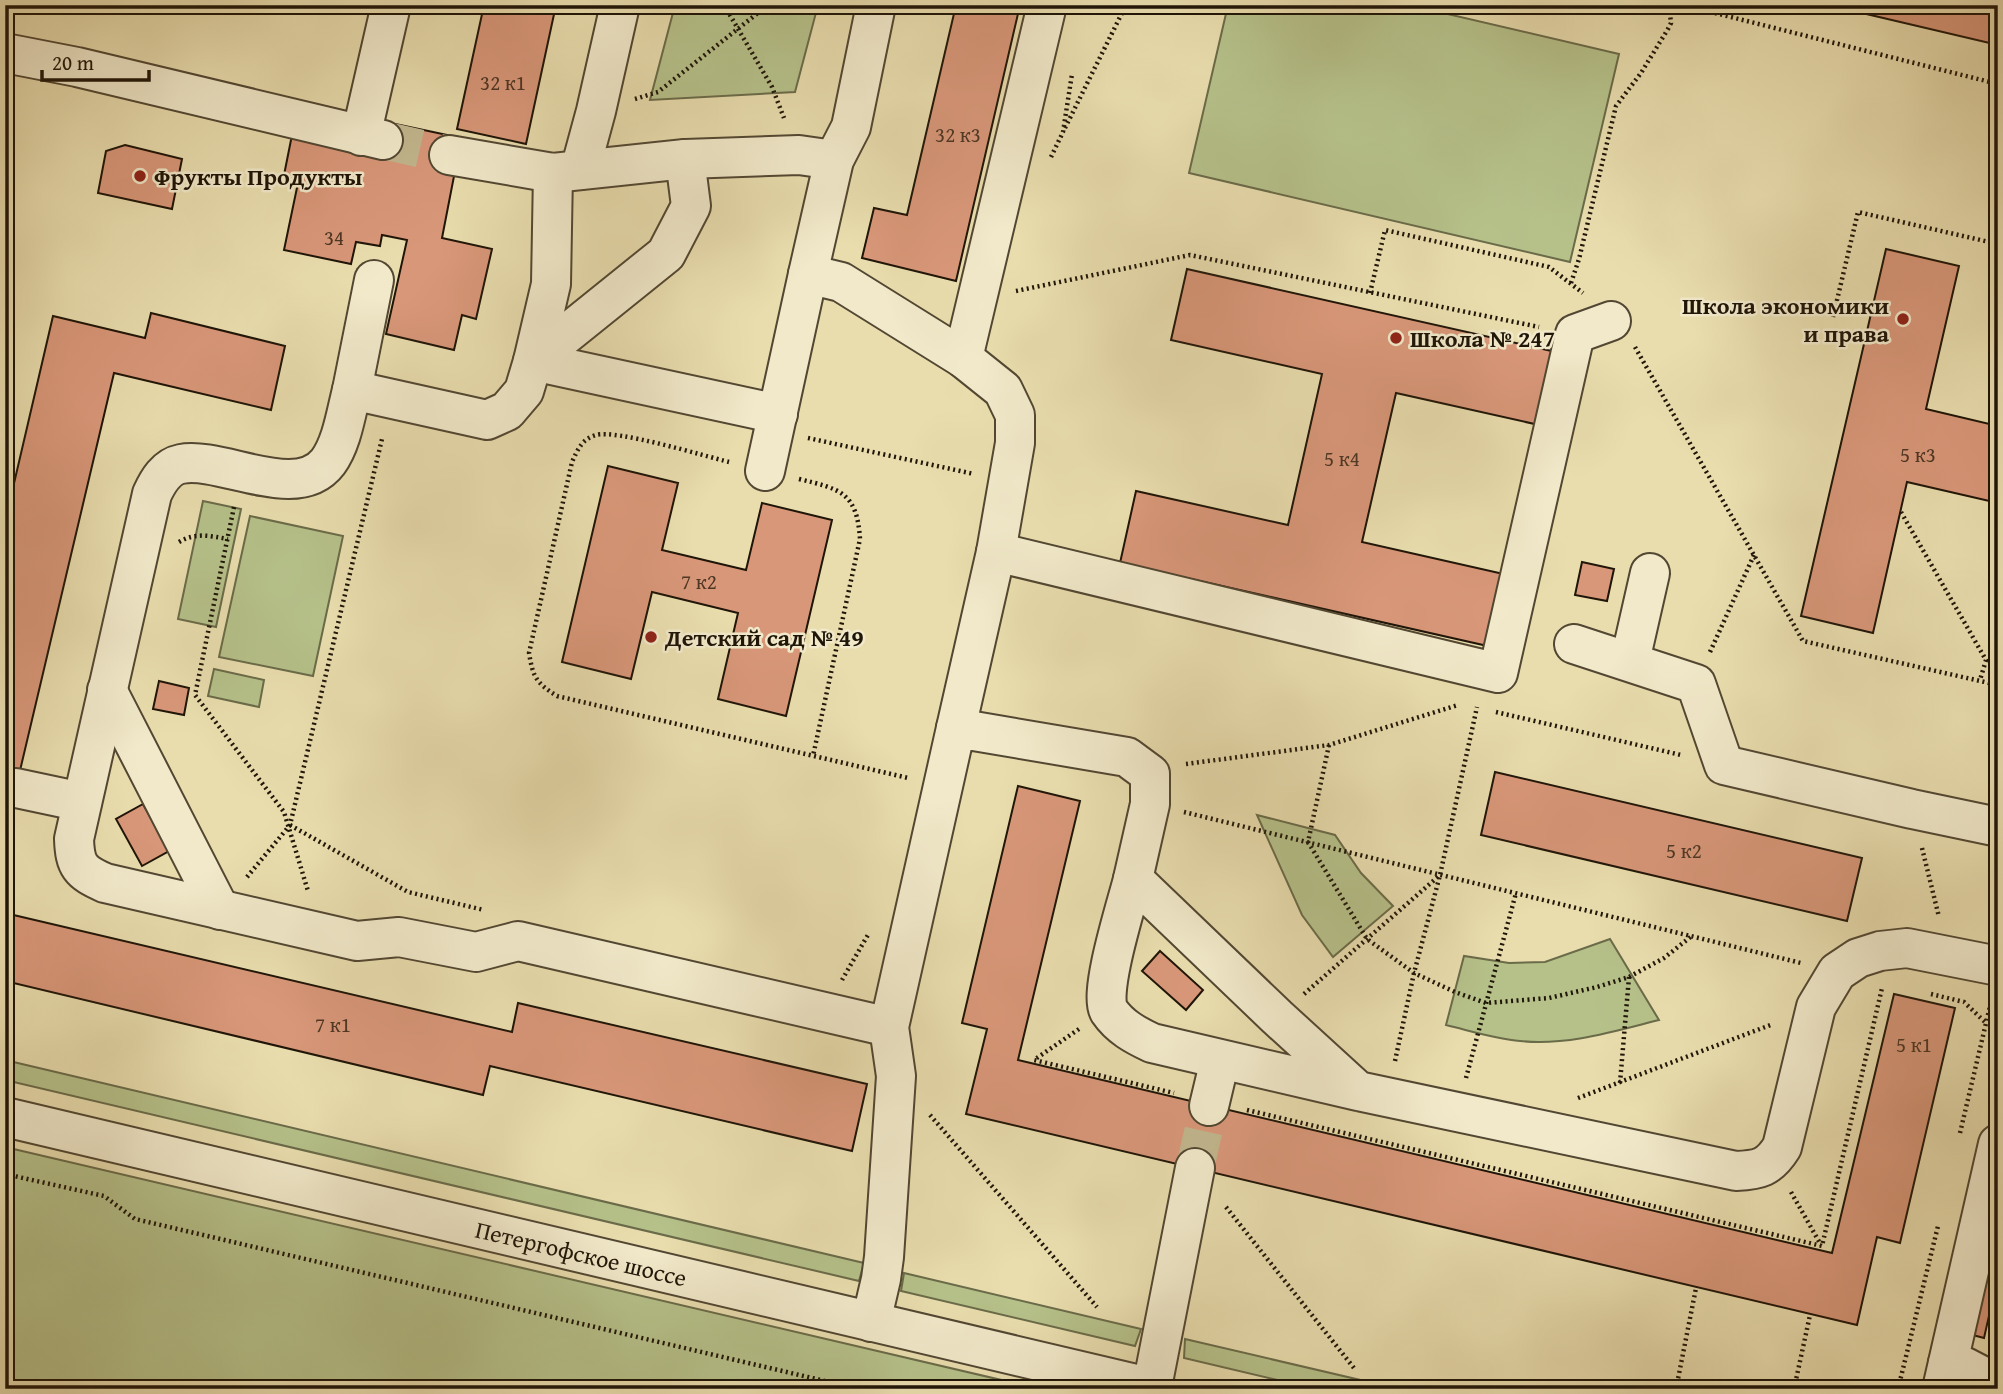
<svg xmlns="http://www.w3.org/2000/svg" width="2003" height="1394" viewBox="0 0 2003 1394" font-family="'Gentium Book Plus',serif">
	<style>
		.green { fill: #b6c18a; stroke: #6a6b49; stroke-width: 2 }
		.building { fill: #d89779; stroke: #1f1508; stroke-width: 2 }
		.lines { fill: none; stroke-linecap: round; stroke-linejoin: round }
		.minor-tunnel { stroke: #c1b58d; stroke-width: 38; stroke-dasharray: 38 19; stroke-linecap: butt }
		.minor-casing { stroke: #524732; stroke-width: 42 }
		.path { stroke: #1f1508; stroke-width: 4.5; stroke-dasharray: 2 3.5; stroke-linecap: butt }
		.minor { stroke: #f1e9ca; stroke-width: 38 }
		.poi-dot { fill: #8f2418; stroke: #f1e9ca; stroke-width: 2.5 }
		.labels { text-anchor: middle; dominant-baseline: central; stroke-width: 5; stroke-linejoin: round; paint-order: stroke }
		.number-label { font-size: 21px; fill: #4d3624 }
		.poi-label { font-size: 24px; font-weight: bold; fill: #1f1508; stroke: #f1e9ca; text-anchor: start }
		.street-label { font-size: 24px; fill: #1f1508; stroke: #f1e9ca }
	</style>
	<rect width="100%" height="100%" fill="#e9ddae"/>
	<filter id="stains"><feTurbulence type="fractalNoise" baseFrequency=".00286" numOctaves="4"/><feColorMatrix values="0 0 0 0 .2 0 0 0 0 .09 0 0 0 0 .02 0 0 0 .5 -.17"/></filter>
	<radialGradient id="worn" r=".72"><stop offset=".6" stop-color="#630" stop-opacity="0"/><stop offset="1" stop-color="#630" stop-opacity=".3"/></radialGradient>
	<g class="green">
		<polygon points="675,5 818,5 795,92 650,100"/>
		<polygon points="1228,5 1409,5 1619,54 1570,262 1189,173"/>
		<polygon points="203,501 241,509 216,627 178,619"/>
		<polygon points="250,516 343,536 313,676 219,657"/>
		<polygon points="214,669 264,680 259,707 208,696"/>
		<polygon points="1257,815 1335,835 1361,873 1393,906 1333,957 1302,915"/>
		<path d="M1610,939l49,81c-44,11 -92,26 -139,21 -24,-2 -49,-10 -74,-16l18,-69 45,7 36,-1z"/>
		<polygon points="5,1060 864,1263 859,1281 5,1080"/>
		<polygon points="5,1147 1040,1389 5,1389"/>
		<polygon points="904,1273 1141,1329 1135,1346 901,1291"/>
		<polygon points="1185,1339 1399,1389 1316,1389 1184,1358"/>
	</g>
	<g class="building">
		<polygon points="484,5 556,5 526,144 457,129"/>
		<polygon points="956,5 1020,5 956,281 862,258 874,208 907,215"/>
		<polygon points="1828,5 1998,5 1998,45"/>
		<polygon points="386,122 452,136 446,169 455,171 442,238 492,249 476,319 462,315 454,350 386,334 407,240 382,235 380,246 356,242 351,264 284,250 299,178 284,175 293,130"/>
		<polygon points="125,145 182,159 172,209 98,193 106,151"/>
		<polygon points="1886,249 1959,266 1926,409 1998,426 1998,503 1907,482 1873,633 1801,616"/>
		<polygon points="1187,269 1556,352 1539,425 1396,393 1362,542 1508,575 1492,647 1120,563 1136,491 1288,525 1322,374 1171,340"/>
		<polygon points="151,313 285,346 271,410 114,373 5,834 5,522 53,316 145,338"/>
		<polygon points="608,466 678,483 662,550 746,570 762,503 832,520 786,716 718,699 738,613 652,592 631,679 562,662"/>
		<polygon points="1582,562 1614,569 1607,601 1575,595"/>
		<polygon points="159,681 189,688 184,715 153,709"/>
		<polygon points="1495,772 1862,858 1847,921 1481,835"/>
		<polygon points="1018,786 1080,801 1018,1060 1832,1253 1894,994 1955,1008 1900,1243 1877,1237 1857,1325 966,1114 987,1029 962,1023"/>
		<polygon points="143,804 169,851 142,866 116,819"/>
		<polygon points="5,913 512,1032 518,1003 867,1084 852,1151 490,1066 483,1095 5,981"/>
		<polygon points="1160,951 1203,990 1186,1010 1142,971"/>
		<polygon points="1998,1185 1998,1276 1984,1338 1965,1333"/>
	</g>
	<g class="lines">
		<g class="minor-tunnel">
			<polyline points="383,140 449,155"/>
			<polyline points="1195,1168 1209,1106"/>
		</g>
		<g class="minor-casing">
			<g id="minor">
				<polyline points="876,5 851,127 834,160 808,274 841,282 963,358 1003,390 1015,415 1015,443 996,552 956,728"/>
				<polyline points="5,53 77,67 383,140"/>
				<polyline points="361,136 391,5"/>
				<polyline points="449,155 553,173 685,159 799,155 834,160"/>
				<path d="M685,159l6,47 -25,48 -133,107 -9,30 -17,20 -20,9 -135,-30c-6,23 -10,53 -24,72 -31,41 -106,-6 -147,2 -15,3 -23,17 -29,30l-78,345c1,27 6,33 31,44l252,58 42,-4 77,15 42,-11 371,86"/>
				<polyline points="580,170 596,111 620,5"/>
				<polyline points="553,173 551,284 533,361 778,414"/>
				<polyline points="963,358 1047,5"/>
				<polyline points="352,390 374,280"/>
				<polyline points="765,471 808,274"/>
				<polyline points="996,552 1498,673 1575,334 1611,321"/>
				<polyline points="1574,644 1696,684 1724,765 1912,809 1998,827"/>
				<polyline points="1630,661 1650,573"/>
				<polyline points="107,690 220,910"/>
				<polyline points="16,788 82,802"/>
				<path d="M1358,1091l-81,-74 -144,-138c-6,24 -35,114 -24,132 11,16 26,24 43,32l206,48 378,80c23,-1 33,-3 46,-24l34,-140 21,-35 21,-14 22,-7 27,-3 91,18"/>
				<polyline points="1209,1106 1220,1060"/>
				<path id="s1" d="M5,1117l1152,272"/>
				<polyline points="871,1322 881,1279 884,1257 896,1076 889,1027 956,728 1127,757 1150,774 1150,804 1133,879"/>
				<polyline points="1948,1363 1965,1367 1990,1380"/>
				<polyline points="1152,1387 1195,1168"/>
				<polyline points="1942,1389 1998,1144"/>
			</g>
		</g>
		<g class="path">
			<polyline points="724,5 772,87 784,118"/>
			<polyline points="1683,5 1998,84"/>
			<polyline points="635,99 658,92 768,5"/>
			<polyline points="1065,128 1126,5"/>
			<polyline points="1051,157 1063,132 1072,74"/>
			<polyline points="1571,283 1579,259 1616,106 1641,73 1668,29 1671,23 1669,5"/>
			<polyline points="1016,291 1190,255 1539,327"/>
			<polyline points="1370,293 1385,230 1549,267 1583,293"/>
			<polyline points="1833,317 1858,212 1998,244"/>
			<polyline points="1635,347 1803,641 1998,685"/>
			<polyline points="808,438 974,474"/>
			<path d="M729,462c-24,-6 -114,-33 -133,-27 -14,4 -18,14 -24,27l-43,191c4,24 7,30 28,43l351,82"/>
			<path d="M799,479c41,10 58,13 61,60l-47,217"/>
			<polyline points="234,507 195,695 284,812 308,891"/>
			<polyline points="1901,512 1986,660 1980,680"/>
			<path d="M179,542c17,-10 31,-6 49,-3"/>
			<polyline points="1710,652 1754,555"/>
			<polyline points="1496,712 1681,755"/>
			<polyline points="1329,745 1308,842 1367,939 1414,973 1455,992 1486,1003 1549,998 1597,987 1629,977 1664,958 1693,935"/>
			<polyline points="1186,764 1329,745 1458,705"/>
			<polyline points="1184,812 1801,963"/>
			<polyline points="290,825 408,892 484,910"/>
			<polyline points="1922,848 1939,917"/>
			<polyline points="247,877 290,825 382,439"/>
			<polyline points="842,980 869,933"/>
			<polyline points="1304,994 1440,875 1477,707"/>
			<polyline points="1931,994 1964,1002 1987,1024"/>
			<polyline points="1079,1029 1034,1060 1174,1093"/>
			<polyline points="1395,1061 1414,973 1440,875"/>
			<polyline points="1466,1078 1516,893"/>
			<polyline points="1620,1083 1629,977"/>
			<polyline points="1578,1098 1773,1024"/>
			<polyline points="1247,1110 1822,1246 1882,988"/>
			<polyline points="930,1115 1097,1307"/>
			<polyline points="1960,1133 1991,1002"/>
			<polyline points="5,1174 104,1196 135,1219 859,1389"/>
			<polyline points="1791,1192 1821,1245"/>
			<polyline points="1226,1207 1354,1368"/>
			<polyline points="1676,1389 1696,1288"/>
			<polyline points="1794,1389 1810,1315"/>
			<polyline points="1898,1389 1938,1226"/>
		</g>
		<use href="#minor" class="minor"/>
	</g>
	<g class="poi-dot">
		<circle cx="140" cy="176" r="7"/>
		<circle cx="1903" cy="319" r="7"/>
		<circle cx="1396" cy="338" r="7"/>
		<circle cx="651" cy="637" r="7"/>
	</g>
	<g class="labels">
		<g class="number-label">
			<text x="503" y="82">32 к1</text>
			<text x="958" y="134">32 к3</text>
			<text x="334" y="237">34</text>
			<text x="1918" y="454">5 к3</text>
			<text x="1342" y="458">5 к4</text>
			<text x="699" y="581">7 к2</text>
			<text x="1684" y="850">5 к2</text>
			<text x="333" y="1024">7 к1</text>
			<text x="1914" y="1044">5 к1</text>
		</g>
		<g class="poi-label">
			<text x="154" y="176">Фрукты Продукты</text>
			<text x="1889" y="305" text-anchor="end">Школа экономики<tspan x="1889" dy="28">и права</tspan></text>
			<text x="1410" y="338">Школа № 247</text>
			<text x="665" y="637">Детский сад № 49</text>
		</g>
		<g class="street-label">
			<text stroke="none"><textPath href="#s1" startOffset="592">Петергофское шоссе</textPath></text>
		</g>
	</g>
	<rect width="2003" height="1394" fill="none" stroke="#e9ddae" stroke-width="28"/>
	<rect x="7" y="7" width="1989" height="1380" fill="none" stroke="#1f1508" stroke-width="3.5"/>
	<rect x="14" y="14" width="1975" height="1366" fill="none" stroke="#1f1508" stroke-width="2"/>
	<path d="M42 70v10h107v-10" fill="none" stroke="#1f1508" stroke-width="3.5"/>
	<text x="52" y="70" font-size="21" fill="#1f1508" stroke="#f1e9ca" stroke-width="5" paint-order="stroke">20 m</text>
	<rect width="100%" height="100%" filter="url(#stains)"/>
	<rect width="100%" height="100%" fill="url(#worn)"/>
</svg>
